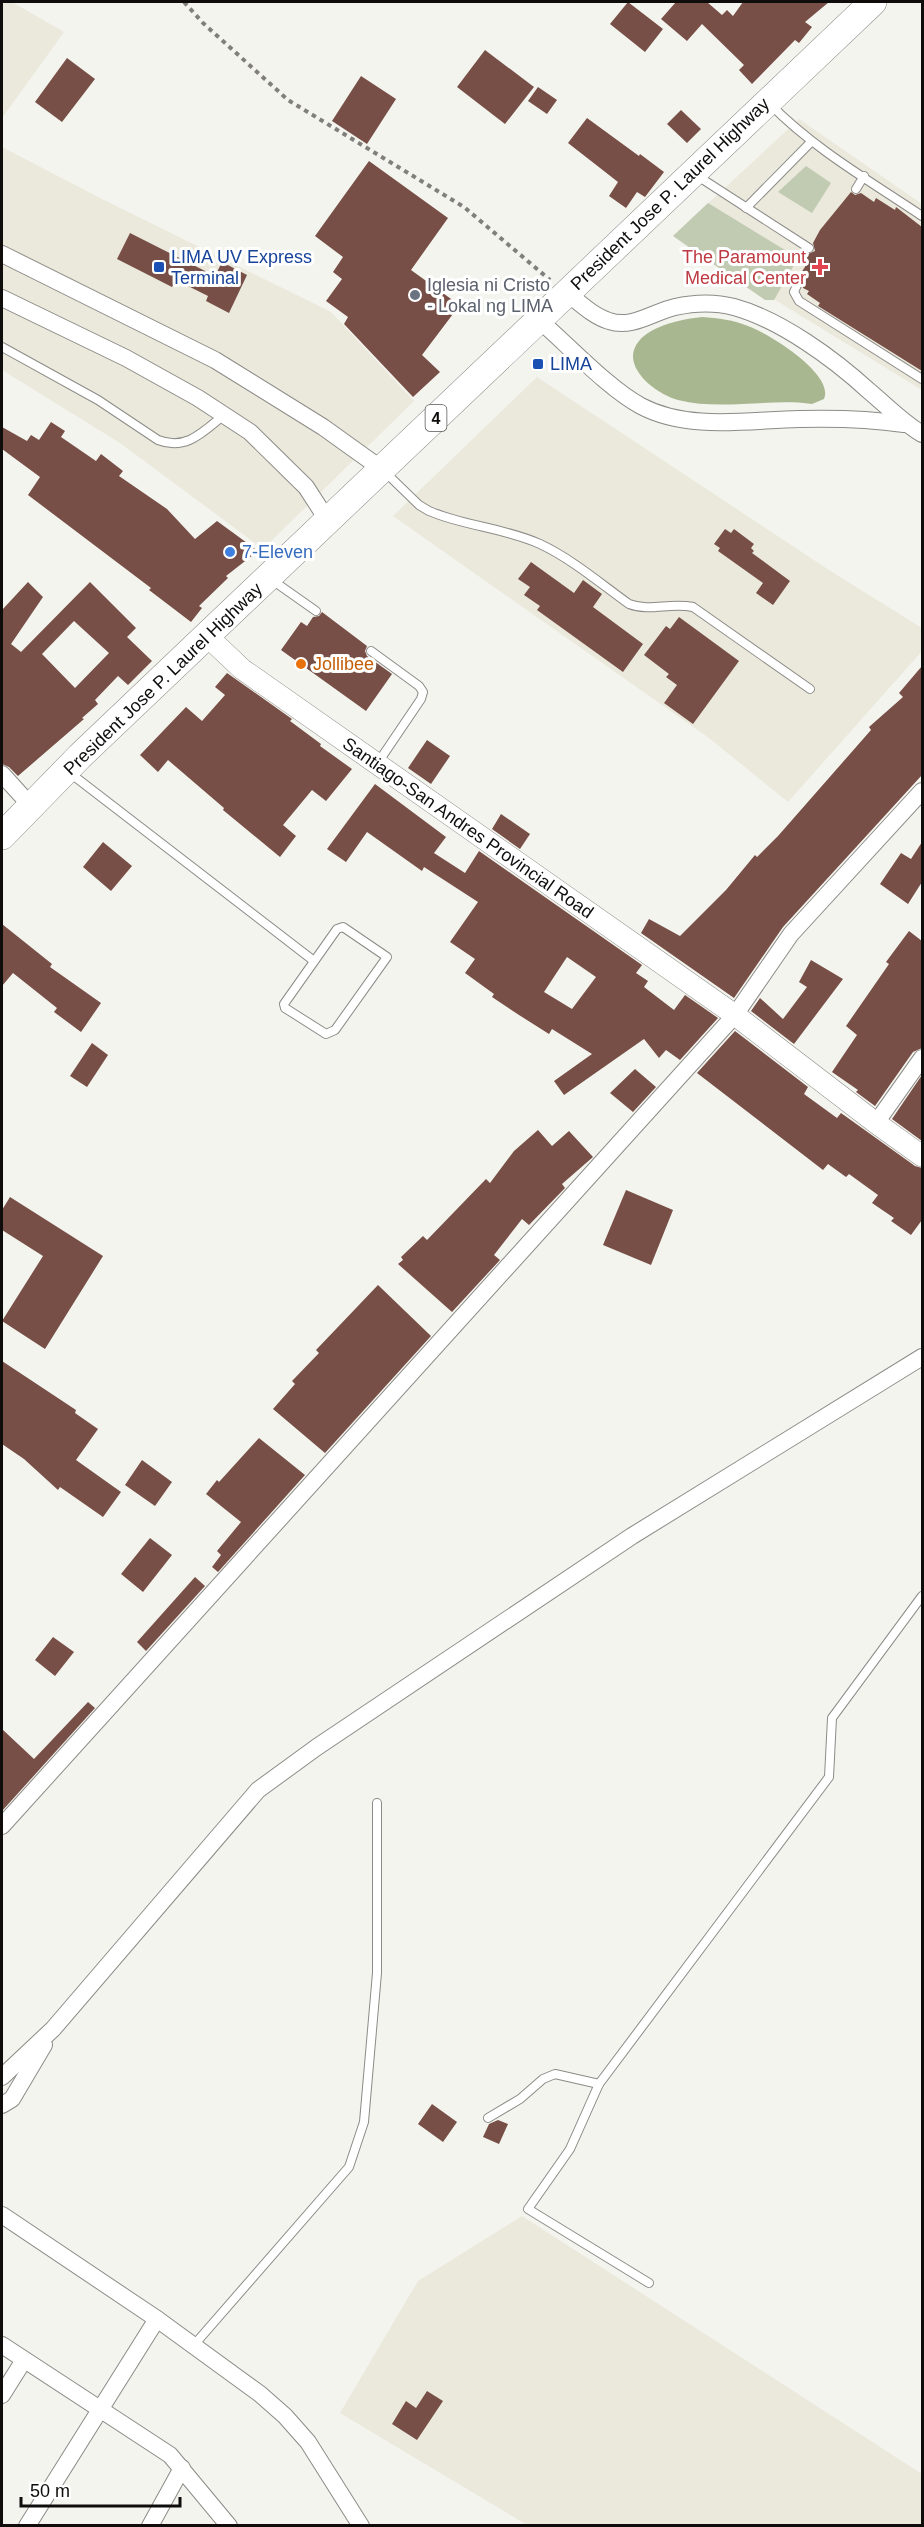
<svg xmlns="http://www.w3.org/2000/svg" width="924" height="2527" viewBox="0 0 924 2527" font-family="Arial,sans-serif">
	<style>
		.built { fill: #ebe8dc }
		.green { fill: #c1cbb2 }
		.forest { fill: #a9b791 }
		.building { fill: #774f46; fill-rule: evenodd }
		.lines { fill: none; stroke-linecap: round; stroke-linejoin: round }
		.service-casing { stroke: #8c8b87; stroke-width: 10 }
		.minor-casing { stroke: #8c8b87; stroke-width: 18 }
		.tertiary-casing { stroke: #8c8b87; stroke-width: 22 }
		.trunk-casing { stroke: #8c8b87; stroke-width: 28 }
		.path { stroke: #807f7c; stroke-width: 4; stroke-dasharray: 4.5 4.5; stroke-linecap: butt }
		.service { stroke: #fff; stroke-width: 8 }
		.minor { stroke: #fff; stroke-width: 16 }
		.tertiary { stroke: #fff; stroke-width: 21 }
		.trunk { stroke: #fff; stroke-width: 27 }
		.transit-dot { fill: #1a4fb4; stroke: #fff; stroke-width: 2 }
		.health-dot { fill: #e0444e; stroke: #fff; stroke-width: 2 }
		.worship-dot { fill: #6b7280; stroke: #fff; stroke-width: 2 }
		.shop-dot { fill: #3f7fe0; stroke: #fff; stroke-width: 2 }
		.food-dot { fill: #e8710a; stroke: #fff; stroke-width: 2 }
		.labels { text-anchor: middle; dominant-baseline: central; stroke-width: 6; stroke-linejoin: round; paint-order: stroke }
		.shield { fill: #fff; stroke: #565655; stroke-width: 1.5 }
		.shield-label { font-size: 16px; font-weight: bold; fill: #0e0d0c }
		.street-label { font-size: 18px; fill: #0e0d0c; stroke: #fff }
		.transit-label { font-size: 18px; fill: #164399; stroke: #fff; text-anchor: start }
		.health-label { font-size: 18px; fill: #be3a42; stroke: #fff; text-anchor: end }
		.worship-label { font-size: 18px; fill: #5b616d; stroke: #fff; text-anchor: start }
		.shop-label { font-size: 18px; fill: #366cbe; stroke: #fff; text-anchor: start }
		.food-label { font-size: 18px; fill: #c56008; stroke: #fff; text-anchor: start }
	</style>
	<rect width="100%" height="100%" fill="#f4f4ef"/>
	<g class="built">
		<polygon points="2,2 12,2 64,32 2,118"/>
		<polygon points="799,119 922,204 922,390 772,298 765,300 673,236"/>
		<polygon points="2,147 102,199 331,312 414,401 263,549 120,443 2,370"/>
		<polygon points="537,377 829,570 922,628 922,651 788,802 709,738 393,516"/>
		<polygon points="522,2216 922,2474 922,2525 527,2525 340,2413 418,2281"/>
	</g>
	<g class="green">
		<polygon points="806,166 831,183 812,213 778,192"/>
		<polygon points="708,203 798,258 774,300 765,300 673,236"/>
	</g>
	<path class="forest" d="M702,317c16,1 32,3 46,9 20,7 87,48 76,73l-12,5c-43,-6 -90,7 -134,-4 -21,-5 -60,-34 -39,-59 13,-16 44,-22 63,-24z"/>
	<g class="building">
		<polygon points="628,2 663,29 645,52 610,24"/>
		<polygon points="676,2 707,2 722,15 727,10 733,16 743,2 829,2 805,22 812,27 799,43 795,40 752,84 739,70 744,65 702,24 687,41 661,19"/>
		<polygon points="485,50 534,87 505,124 457,87"/>
		<polygon points="67,58 95,79 62,122 35,102"/>
		<polygon points="361,76 396,99 367,144 332,121"/>
		<polygon points="538,87 557,100 547,114 528,101"/>
		<polygon points="681,110 701,129 687,143 667,124"/>
		<polygon points="587,118 639,156 640,154 664,172 645,197 637,192 626,208 609,196 618,182 568,143"/>
		<polygon points="369,161 448,218 411,270 458,304 454,309 456,310 422,355 440,372 413,397 344,324 348,317 326,301 342,279 333,272 343,257 315,236"/>
		<polygon points="851,192 855,195 861,193 874,202 876,198 895,210 896,207 922,227 922,371 818,306 820,303 807,294 809,291 803,288 802,282 797,279 805,267 808,254 815,251 813,243 820,230"/>
		<polygon points="130,233 215,276 222,262 247,275 229,313 206,301 208,296 176,280 172,287 117,259"/>
		<polygon points="51,422 65,431 61,437 96,461 101,454 123,471 119,476 167,509 195,539 217,521 258,551 226,576 228,578 199,606 202,608 191,622 149,590 151,588 28,495 40,477 2,449 2,427 27,441 31,435 39,440"/>
		<polygon points="725,529 731,533 734,529 754,544 751,548 754,551 752,553 790,581 773,605 756,593 763,583 718,551 720,548 714,544"/>
		<polygon points="531,562 574,593 583,580 602,594 593,607 643,644 623,672 537,610 540,606 524,595 530,587 518,579"/>
		<path d="M28,582l15,15 -32,47 10,8 69,-70 46,46 -9,9 25,24 -24,24 -10,-9 -23,24 3,4 -16,14 2,1 -66,57 -9,-9 -7,-3v-154zM74,621l35,32 -34,35 -33,-34z"/>
		<polygon points="322,612 367,646 365,651 367,656 392,674 366,711 281,650 301,622 307,626 313,617 319,616"/>
		<polygon points="679,617 739,661 693,724 664,703 677,685 666,677 669,674 644,655 666,626 670,629"/>
		<polygon points="922,666 922,775 783,927 734,998 641,933 649,919 680,936 726,890 755,855 757,857 778,836 871,730 869,727 903,697 899,693"/>
		<polygon points="227,673 292,719 290,721 321,744 320,746 352,769 326,801 312,790 283,825 296,836 280,857 223,810 224,808 168,760 158,772 140,755 186,707 202,721 225,695 215,687"/>
		<polygon points="427,740 450,756 431,784 408,768"/>
		<path d="M375,784l71,53 -12,16 31,20 14,-22 163,114 -6,8 12,8 -4,6 30,23 11,-15 33,23 -38,42 -14,-10 -7,8 -15,-19 -80,56 -10,-14 38,-27 -40,-25 -3,5 -30,-19 -27,-18 2,-3 -29,-21 10,-14 -25,-17 28,-40 -54,-35 -2,4 -55,-39 -21,30 -19,-13zM567,957l29,20 -24,32 -28,-17z"/>
		<polygon points="501,814 530,834 520,849 492,829"/>
		<polygon points="103,842 132,866 111,891 83,867"/>
		<polygon points="922,842 922,882 908,904 880,884 901,853 911,859"/>
		<polygon points="2,924 52,964 50,967 101,1003 81,1032 54,1012 57,1008 13,973 2,986"/>
		<polygon points="909,931 922,941 922,1048 913,1052 875,1106 856,1092 858,1090 832,1072 857,1035 846,1026 889,964 886,962"/>
		<polygon points="811,960 843,979 794,1044 751,1011 760,998 783,1019 807,987 799,982"/>
		<polygon points="735,1031 808,1087 804,1094 837,1118 841,1113 915,1166 922,1168 922,1220 911,1235 891,1221 894,1218 872,1203 878,1195 849,1174 846,1177 828,1164 823,1170 697,1073"/>
		<polygon points="92,1043 108,1055 87,1087 70,1076"/>
		<polygon points="635,1069 656,1087 633,1112 610,1093"/>
		<polygon points="922,1075 922,1141 892,1119"/>
		<polygon points="538,1130 552,1146 569,1131 593,1157 562,1184 565,1188 529,1225 522,1219 494,1255 500,1260 452,1312 398,1264 403,1260 401,1257 423,1236 427,1240 486,1179 490,1183 514,1151"/>
		<polygon points="626,1190 673,1210 651,1265 603,1245"/>
		<polygon points="10,1197 103,1256 45,1349 2,1321 43,1256 2,1230 2,1210"/>
		<polygon points="378,1285 431,1336 325,1453 273,1409 295,1384 292,1381 319,1353 316,1350"/>
		<polygon points="2,1361 76,1410 75,1413 98,1429 76,1460 121,1492 103,1517 60,1487 58,1490 24,1459 2,1444"/>
		<polygon points="259,1438 305,1475 218,1572 212,1567 221,1555 217,1551 241,1522 206,1494 217,1480 219,1482"/>
		<polygon points="142,1460 172,1482 155,1506 125,1485"/>
		<polygon points="150,1538 172,1555 143,1592 121,1574"/>
		<polygon points="195,1577 205,1586 146,1651 137,1642"/>
		<polygon points="53,1637 74,1652 55,1676 35,1660"/>
		<polygon points="88,1702 95,1708 2,1811 2,1729 34,1759"/>
		<polygon points="432,2104 457,2122 443,2142 418,2124"/>
		<polygon points="498,2120 508,2124 499,2144 483,2137 489,2124"/>
		<polygon points="427,2391 443,2401 417,2440 392,2424 406,2401 416,2408"/>
	</g>
	<g class="lines">
		<g class="service-casing">
			<g id="service">
				<path d="M770,104c44,45 100,77 152,112"/>
				<polyline points="696,175 809,248"/>
				<polyline points="856,189 864,176"/>
				<polyline points="746,208 811,142"/>
				<polyline points="797,285 794,292 799,301 922,379"/>
				<path d="M2,347l96,53 60,40c28,11 45,-8 66,-25"/>
				<path d="M385,472l34,33 10,6c35,15 76,17 111,33 32,15 61,40 89,60 21,8 41,-2 64,3l117,82"/>
				<polyline points="272,580 316,611"/>
				<polyline points="371,651 419,686 423,692 421,699 377,764"/>
				<polyline points="70,773 314,961"/>
				<polygon points="343,927 387,957 335,1030 326,1034 285,1008 284,1004 337,929"/>
				<polyline points="488,2118 520,2099 543,2079 555,2074 599,2084"/>
				<polyline points="649,2283 528,2209 570,2149 599,2084 829,1777 832,1718 922,1596"/>
				<polyline points="194,2345 349,2167 364,2122 377,1973 377,1803"/>
			</g>
		</g>
		<g class="minor-casing">
			<g id="minor">
				<polyline points="2,254 215,360 323,427 383,470"/>
				<path d="M567,293c13,10 26,23 42,28 23,8 44,-9 66,-14 18,-4 40,-5 59,0 47,13 100,52 135,84 18,15 33,31 53,43"/>
				<polyline points="2,298 126,358 198,398 250,432 306,487 328,521"/>
				<path d="M539,320c29,25 70,69 102,86 47,25 107,14 158,13 36,-1 70,0 105,5"/>
				<polyline points="2,774 31,806"/>
				<polyline points="876,1123 922,1058"/>
				<polyline points="2,1826 735,1015 791,934 922,791"/>
				<polyline points="2,2077 53,2029 258,1790 317,1747 632,1536 922,1357"/>
				<polyline points="2,2105 12,2099 44,2045"/>
				<polyline points="2,2215 157,2319 260,2394 285,2416 308,2442 361,2526"/>
				<polyline points="2,2345 170,2455 229,2526"/>
				<polyline points="2,2395 24,2360"/>
				<polyline points="27,2526 157,2319"/>
				<polyline points="150,2526 182,2468"/>
			</g>
		</g>
		<g class="tertiary-casing">
			<polyline id="tertiary" points="206,635 242,669 735,1015 876,1123 922,1156"/>
		</g>
		<g class="trunk-casing">
			<polyline id="trunk" points="2,836 80,756 873,2"/>
		</g>
		<polyline class="path" points="184,2 203,23 288,100 464,207 550,280"/>
		<use href="#service" class="service"/>
		<use href="#minor" class="minor"/>
		<use href="#tertiary" class="tertiary"/>
		<use href="#trunk" class="trunk"/>
	</g>
	<g class="transit-dot">
		<rect x="153" y="261" width="12" height="12" rx="3"/>
		<rect x="532" y="358" width="12" height="12" rx="3"/>
	</g>
	<path class="health-dot" d="M817 258h6v6h6v6h-6v6h-6v-6h-6v-6h6z"/>
	<circle class="worship-dot" cx="415" cy="295" r="6"/>
	<circle class="shop-dot" cx="230" cy="552" r="6"/>
	<circle class="food-dot" cx="301" cy="664" r="6"/>
	<g class="labels">
		<rect class="shield" x="425.5" y="405" width="21" height="26" rx="4.5"/>
		<g class="shield-label">
			<text x="436" y="418">4</text>
		</g>
		<g class="street-label">
			<text transform="translate(670 194) rotate(-44)">President Jose P. Laurel Highway</text>
			<text transform="translate(163 679) rotate(-44)">President Jose P. Laurel Highway</text>
			<text transform="translate(468 828) rotate(35)">Santiago-San Andres Provincial Road</text>
		</g>
		<g class="transit-label">
			<text x="171" y="257">LIMA UV Express<tspan x="171" dy="21">Terminal</tspan></text>
			<text x="550" y="364">LIMA</text>
		</g>
		<g class="health-label">
			<text x="806" y="257">The Paramount<tspan x="806" dy="21">Medical Center</tspan></text>
		</g>
		<g class="worship-label">
			<text x="427" y="285">Iglesia ni Cristo<tspan x="427" dy="21">- Lokal ng LIMA</tspan></text>
		</g>
		<g class="shop-label">
			<text x="242" y="552">7-Eleven</text>
		</g>
		<g class="food-label">
			<text x="313" y="664">Jollibee</text>
		</g>
	</g>
	<rect width="924" height="2527" fill="none" stroke="#0e0d0c" stroke-width="6"/>
	<path d="M21 2497v9h159v-9" fill="none" stroke="#0e0d0c" stroke-width="3"/>
	<text x="30" y="2497" font-size="18" fill="#0e0d0c" stroke="#ffffff" stroke-width="4.5" paint-order="stroke">50 m</text>
</svg>
